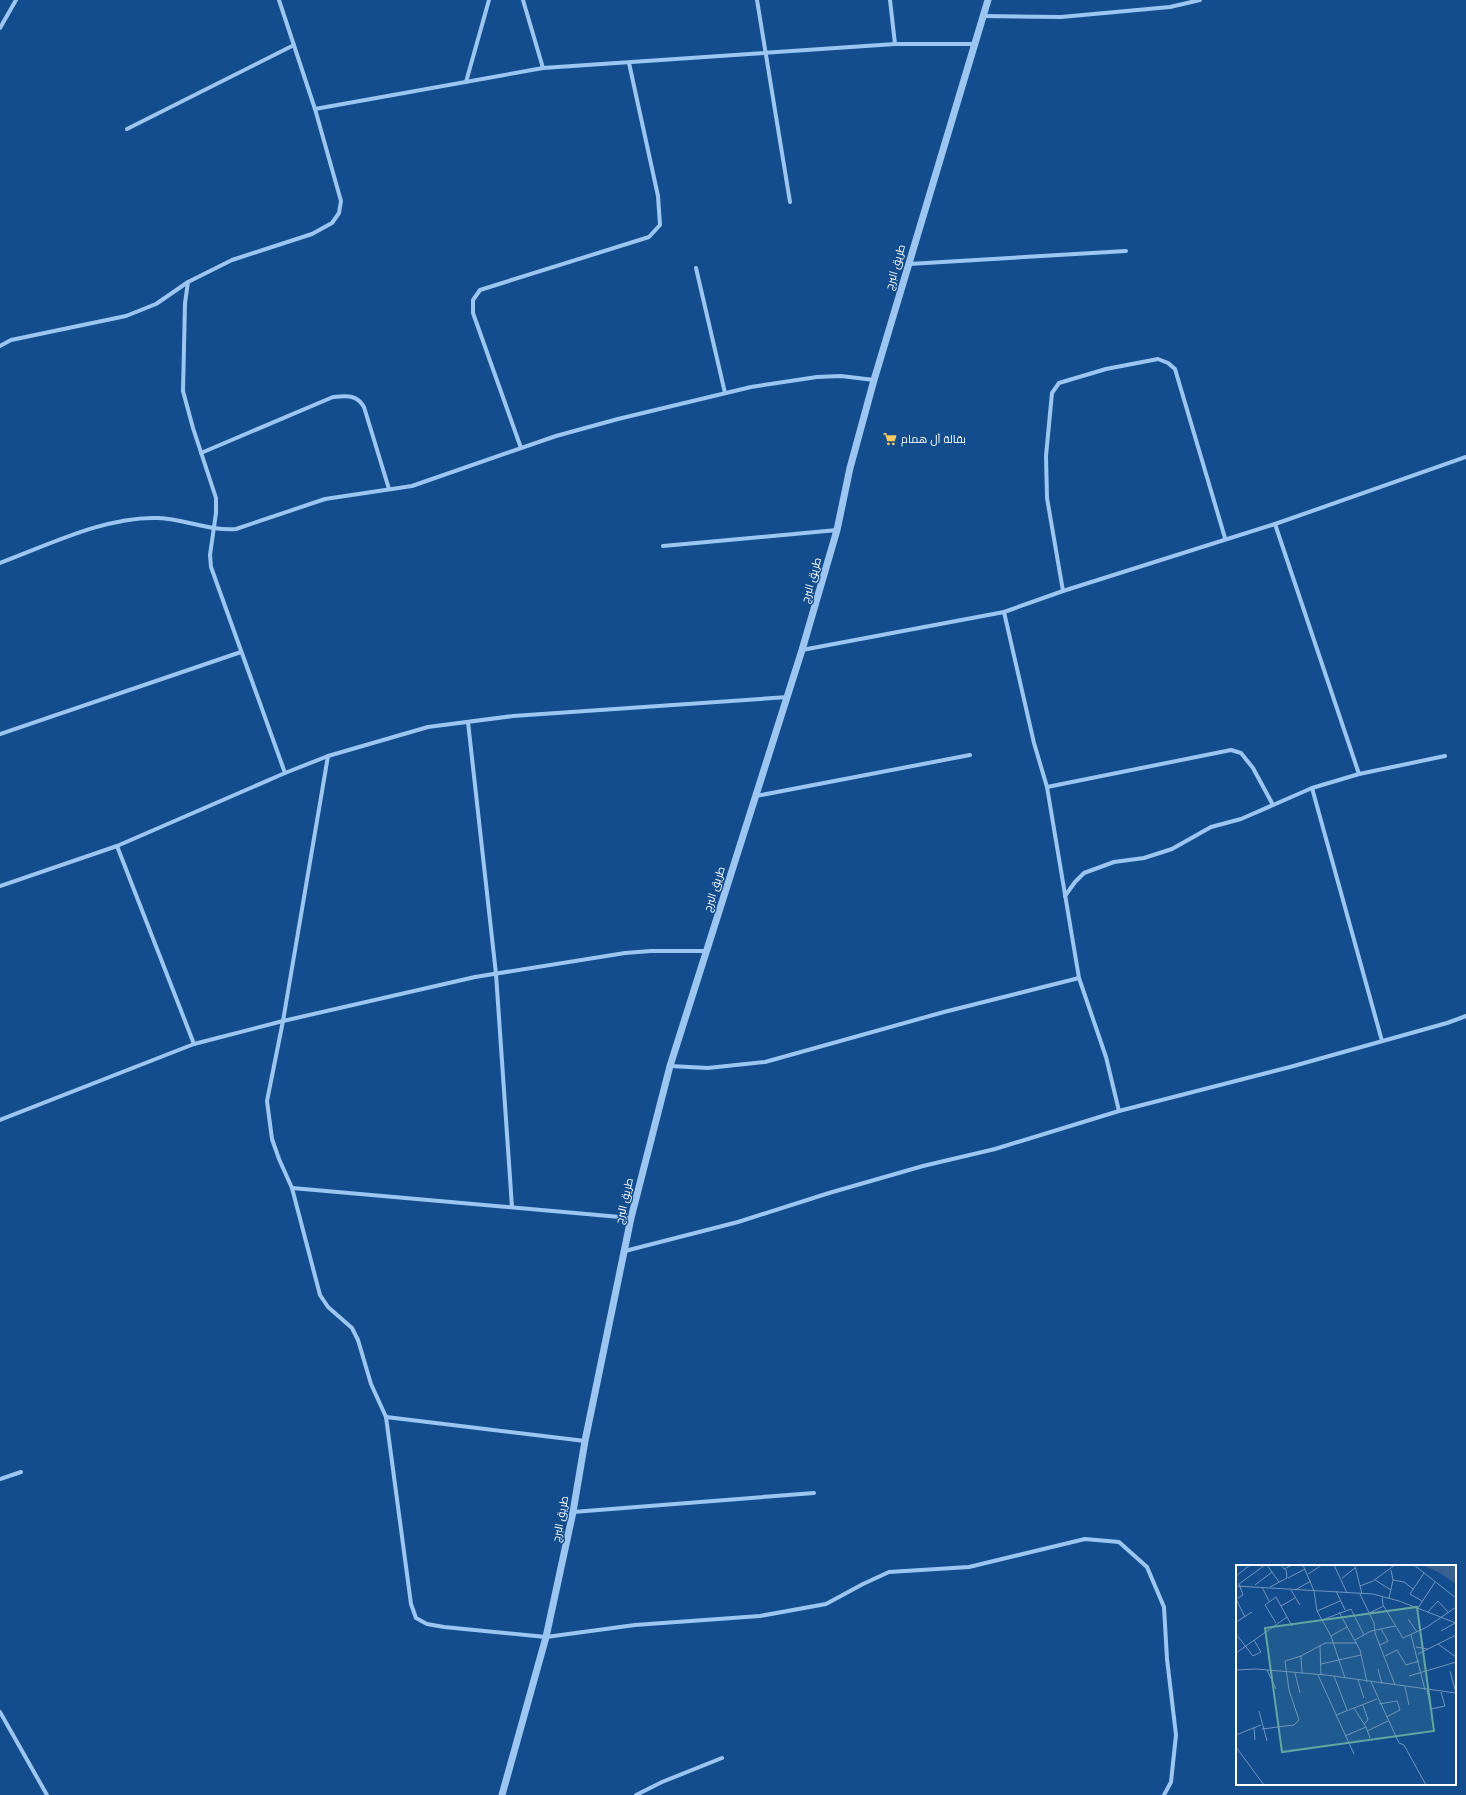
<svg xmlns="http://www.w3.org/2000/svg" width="1466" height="1795" viewBox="0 0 1466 1795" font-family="'DM Sans',Cairo,sans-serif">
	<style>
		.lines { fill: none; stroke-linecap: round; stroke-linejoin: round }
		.minor { stroke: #9cc6f1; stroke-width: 4 }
		.tertiary { stroke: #9cc6f1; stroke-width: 7 }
		.labels { text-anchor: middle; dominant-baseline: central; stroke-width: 3; stroke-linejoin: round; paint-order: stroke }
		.street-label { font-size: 11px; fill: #fff; stroke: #134d8d }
		.poi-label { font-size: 11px; fill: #fff; stroke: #134d8d; text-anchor: start }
		.inset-road { fill: none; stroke: #7194bb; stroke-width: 1 }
		.view { fill: #63a6a1; fill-opacity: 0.15; stroke: #63a6a1; stroke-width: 2 }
		.inset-edge { fill: none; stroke: #fff; stroke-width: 2 }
	</style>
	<rect width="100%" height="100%" fill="#134d8d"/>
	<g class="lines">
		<g class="minor">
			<polyline points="523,0 543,68"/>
			<polyline points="757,0 790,202"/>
			<polyline points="890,0 895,44"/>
			<polyline points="983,16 1061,17 1170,7 1200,0"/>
			<polyline points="0,28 16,0"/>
			<polyline points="466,82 489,0"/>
			<polyline points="315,109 543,68 895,44 975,44"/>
			<polyline points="127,129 294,45"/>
			<polyline points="909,264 1126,251"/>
			<polyline points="696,268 725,393"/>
			<polyline points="188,282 185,303 183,391 193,428 216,498 216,513 210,555 211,567 285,773"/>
			<polyline points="0,346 11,340 126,316 156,304 188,282 232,260 312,234 332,223 339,213 341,201 315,109 279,0"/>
			<polyline points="521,448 473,313 473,300 480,290 649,237 660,225 658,196 629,63"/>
			<path d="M201,453l132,-56c14,-1 23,-3 31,10l25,82"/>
			<polyline points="1275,524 1359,774"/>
			<polyline points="663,546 837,530"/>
			<path d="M0,563c48,-18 106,-47 158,-45 26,1 51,13 78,11l89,-30 87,-13 144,-50 62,-17 133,-32 66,-10 24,-1 33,4"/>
			<polyline points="1063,591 1047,498 1046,456 1052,393 1059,383 1106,369 1158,359 1168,363 1175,369 1225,538"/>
			<polyline points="1004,612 1034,743 1047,787 1079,978 1106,1057 1119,1111"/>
			<polyline points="802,650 1004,612 1063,591 1275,524 1466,457"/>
			<polyline points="468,722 496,974 512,1207"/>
			<polyline points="0,734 241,652"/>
			<polyline points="328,756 283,1021 267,1101 272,1139 279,1159 292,1188 320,1295 328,1307 352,1328 358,1340 371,1384 386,1417 411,1604 416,1618 427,1624 444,1627 546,1637 635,1625 760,1616 826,1604 863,1584 889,1572 969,1567 1085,1539 1119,1542 1147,1567 1164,1607 1167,1659 1176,1735 1171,1782 1164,1795"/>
			<polyline points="1047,787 1231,750 1241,753 1253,768 1273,805"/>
			<polyline points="756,796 970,755"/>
			<polyline points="117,846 194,1044"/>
			<polyline points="0,886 117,846 285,773 328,756 428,727 513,716 788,697"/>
			<polyline points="1065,896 1075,882 1084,873 1114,862 1144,858 1172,849 1211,827 1241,819 1312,788"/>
			<polyline points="1382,1041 1312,788 1359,774 1445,756"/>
			<polyline points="670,1066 708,1068 765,1062 944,1012 1079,978"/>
			<polyline points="0,1120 194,1044 283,1021 475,977 625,953 651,951 706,951"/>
			<polyline points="292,1188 631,1218"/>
			<polyline points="625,1251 738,1222 829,1193 923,1166 995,1149 1119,1111 1290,1067 1447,1023 1466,1016"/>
			<polyline points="386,1417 585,1441"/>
			<polyline points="0,1479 21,1472"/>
			<polyline points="573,1512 814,1493"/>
			<polyline points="0,1712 47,1795"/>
			<polyline points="636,1795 662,1782 722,1758"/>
		</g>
		<polyline class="tertiary" points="502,1795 546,1637 573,1512 585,1441 631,1218 670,1066 802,650 837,530 850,468 874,380 988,0"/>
	</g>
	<defs>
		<g id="supermarket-bare" transform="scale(1.08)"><path d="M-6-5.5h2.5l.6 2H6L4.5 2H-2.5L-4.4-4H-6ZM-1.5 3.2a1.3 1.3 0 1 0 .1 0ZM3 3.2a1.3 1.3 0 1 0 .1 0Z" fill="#ffc95c" stroke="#134d8d" stroke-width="2.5" paint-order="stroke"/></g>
	</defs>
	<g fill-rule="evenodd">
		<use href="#supermarket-bare" x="890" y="439"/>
	</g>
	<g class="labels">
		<g class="street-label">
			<text transform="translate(895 267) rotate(-74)">طريق البرج</text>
			<text transform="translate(811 580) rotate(-74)">طريق البرج</text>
			<text transform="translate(714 889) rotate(-72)">طريق البرج</text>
			<text transform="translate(624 1201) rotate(-77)">طريق البرج</text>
			<text transform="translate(560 1519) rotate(-79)">طريق البرج</text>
		</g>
		<g class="poi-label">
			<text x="901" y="439">بقالة آل همام</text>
		</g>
	</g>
	<g transform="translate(1236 1565)">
		<rect width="220" height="220" fill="#134d8d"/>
		<path d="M186,0h34v19l-16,-11z" fill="#376291"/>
		<path class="inset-road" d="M31,0l12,17M45,0l3,4 8,-4M67,0l11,26 3,20 14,25 14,42M98,0l13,28M178,0l42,33M119,1l7,28M72,9l14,-9M0,11l14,-11M52,13l17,-9M106,13l13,-10M139,15l16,10M157,15l11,2 9,7M19,20l17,-13M0,21l137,8 26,7 57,22M124,21l13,-5 22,-16M26,22l7,14M34,22l17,-9 -1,-9M55,25l9,15M59,25l16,-9M100,26l9,19M124,29l14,29 1,10 20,52M146,31l1,9 20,33 24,-11 29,-20M153,33l4,-18 -2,-10M0,34l7,-4 -4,-11 26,-19M0,34l9,18M186,36l-12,-7 14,-21M45,41l14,-8M182,43l17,-26M81,46l23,-10M103,47l21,38 7,32M192,47l10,-11 11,12M133,48l15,-7M172,54l9,13M86,55l29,-11 13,26M0,57l16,-10M40,58l-11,-18 11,-8 16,29M205,66l14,-8M0,69l17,22 8,-4 -7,-12M175,70l14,55M95,71l16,-9M119,75l16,-9 24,-5M202,79l18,13M144,80l8,-4 -7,-12M84,81l1,29M180,82l12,2M0,88l51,-36M182,89l38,-19M65,91l1,17M149,91l12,-6 9,15 13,-4M85,99l40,-9M142,104l4,15M0,105l20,-1 70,6 130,18M31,105l9,19M214,106l6,22M59,108l5,20M82,110l36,79M98,111l13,34M173,111l47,-14M122,115l6,18M135,117l28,61 5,2 22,40M169,122l4,18M191,125l4,19 14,-3 -4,-14M143,139l18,-3 3,9 -14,7M127,140l5,15 -4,4M118,143l12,19M23,146l8,30M100,150l41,-16M18,162l1,13M26,164l32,-4 5,-5 -10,-30 -4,-29 16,-5 24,-13h32M131,166l21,-10M0,170l25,-10M109,171l21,-9 4,11M0,182l28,38"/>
		<path class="view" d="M181,42l17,124 -152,21 -17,-124z"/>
		<rect width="220" height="220" class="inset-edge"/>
	</g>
</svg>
